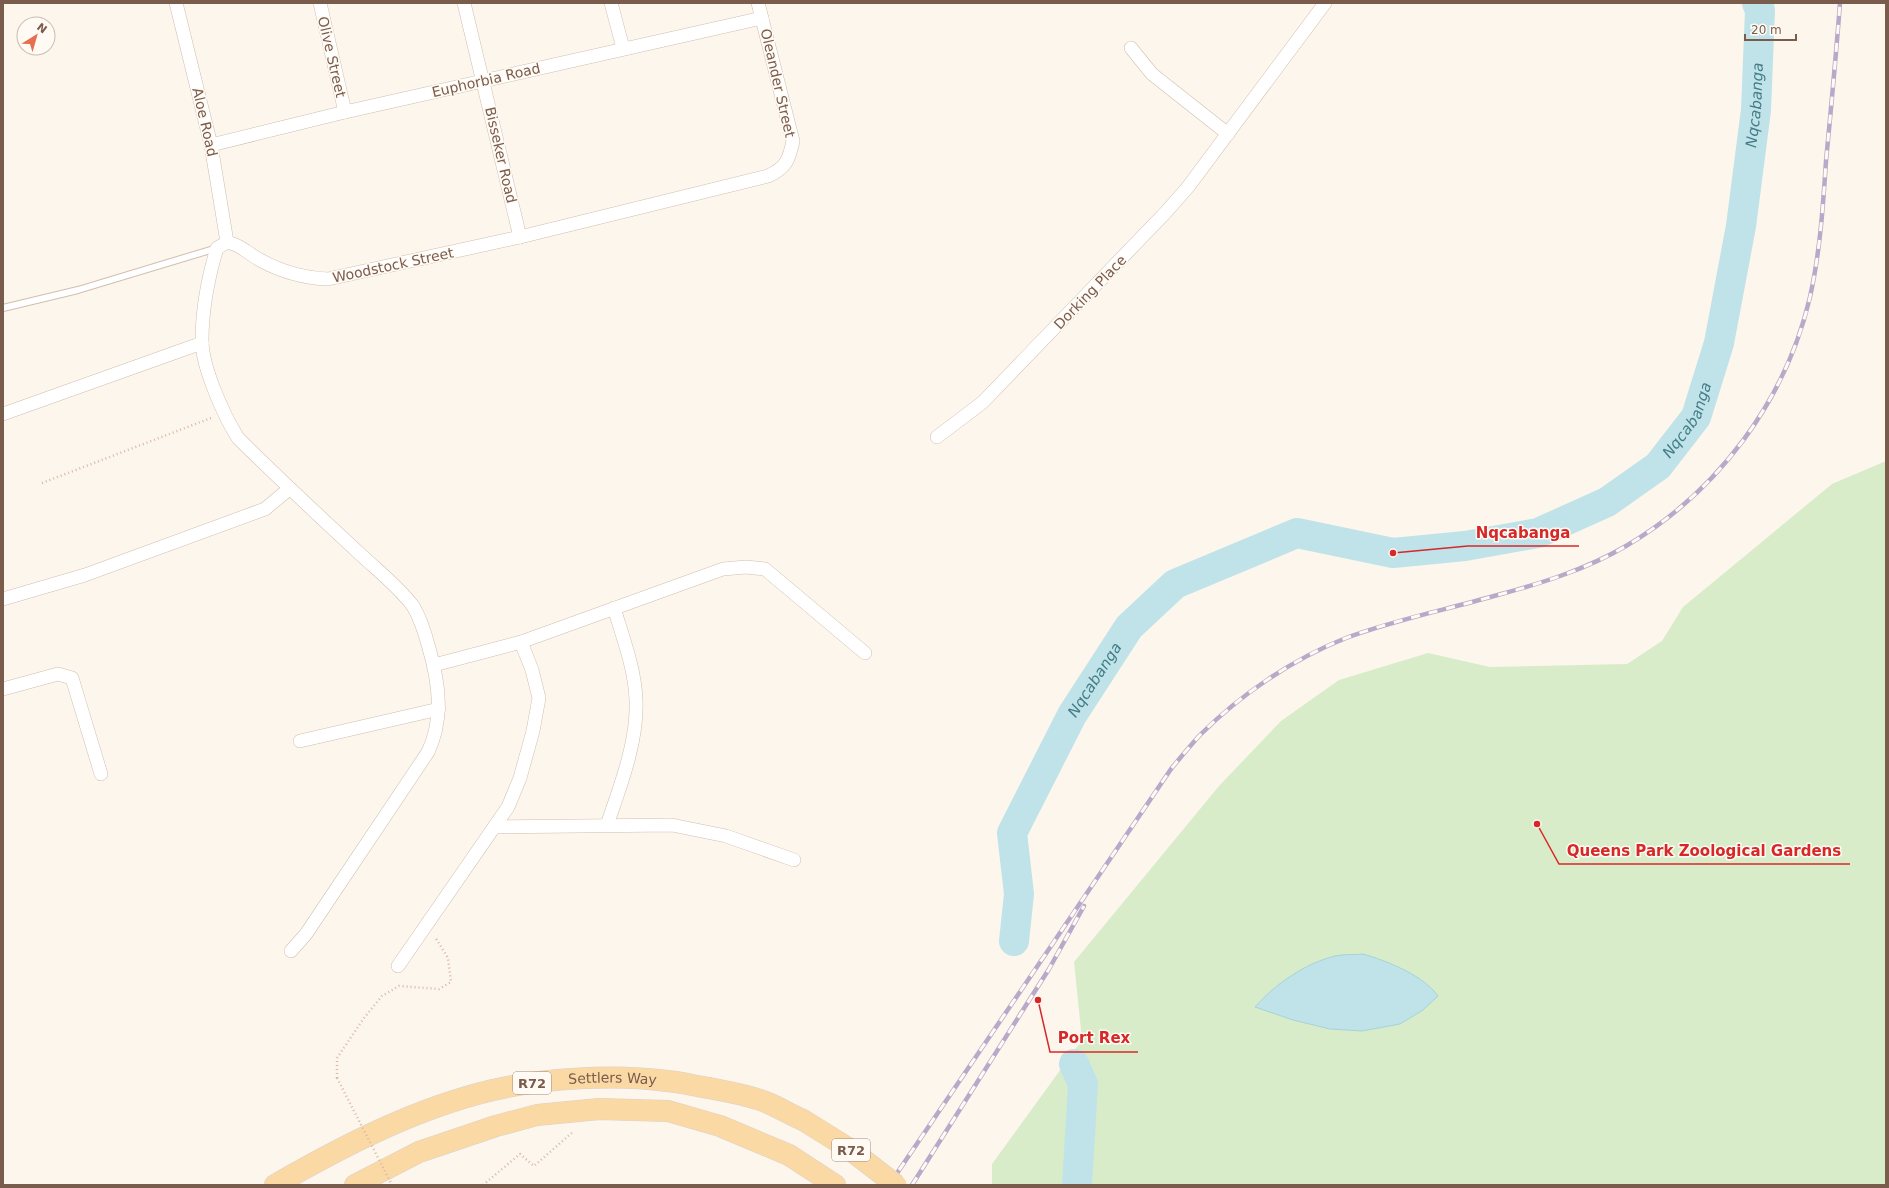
<svg xmlns="http://www.w3.org/2000/svg" width="1889" height="1188" viewBox="0 0 1889 1188" font-family="'DejaVu Sans',sans-serif">
	<style>
		.green { fill: #d8ecc9 }
		.water { fill: #bfe3e8; stroke: #a5d3da }
		.lines { fill: none; stroke-linecap: round; stroke-linejoin: round }
		.river { stroke: #bfe3e8; stroke-width: 30 }
		.lane-casing { stroke: #d1beb0; stroke-width: 8 }
		.street-casing { stroke: #d1beb0; stroke-width: 14 }
		.primary-casing { stroke: #dad1cd; stroke-width: 22 }
		.path { stroke: #d9b8a5; stroke-width: 2.5; stroke-dasharray: 1 3; stroke-linecap: butt }
		.lane { stroke: #fff; stroke-width: 6 }
		.street { stroke: #fff; stroke-width: 13 }
		.primary { stroke: #fbd9a5; stroke-width: 21 }
		.rail-casing { stroke: #b9a8c9; stroke-width: 4.5 }
		.rail { stroke: #fffaf3; stroke-width: 3; stroke-dasharray: 9; stroke-linecap: butt }
		.primary-bridge-casing { stroke: #dad1cd; stroke-width: 22; stroke-linecap: butt }
		.path-bridge { stroke: #d9b8a5; stroke-width: 2.5; stroke-dasharray: 1 3; stroke-linecap: butt }
		.primary-bridge { stroke: #fbd9a5; stroke-width: 21 }
		.labels { text-anchor: middle; dominant-baseline: central; stroke-width: 3; stroke-linejoin: round; paint-order: stroke }
		.shield { fill: #fffaf3; stroke: #a28b7f; stroke-width: 1 }
		.shield-label { font-size: 13px; font-weight: bold; fill: #7a5c4d }
		.street-label { font-size: 14px; fill: #7a5c4d; stroke: #fffaf3 }
		.water-label { font-size: 15px; font-style: italic; fill: #437c86; stroke: #fffaf3 }
		.leader { fill: none; stroke: #d62828; stroke-width: 1.5 }
		.callout-dot { fill: #d62828; stroke: #fffaf3; stroke-width: 1.5 }
		.callout-label { font-size: 15px; text-anchor: middle; font-weight: bold; fill: #d62828; stroke: #fffaf3; stroke-width: 3; stroke-linejoin: round; paint-order: stroke }
	</style>
	<rect width="100%" height="100%" fill="#fdf6ec"/>
	<polygon class="green" points="1886,461 1886,1185 992,1185 992,1164 1082,1040 1074,962 1219,786 1281,721 1339,680 1428,653 1490,667 1627,664 1662,641 1683,607 1832,484"/>
	<path class="water" d="M1363,954c24,7 60,21 75,42l-15,14 -23,14 -38,7 -32,-2 -37,-9 -38,-13c20,-23 51,-44 80,-51 9,-2 19,-1 28,-2z"/>
	<g class="lines">
		<g class="river">
			<path id="s1" d="M1014,941l5,-47 -7,-61 60,-118 57,-88 46,-43 122,-51 96,20 72,-7 73,-13 69,-31 51,-36 38,-49 23,-74 22,-117 15,-116 4,-100 -3,-7"/>
			<polyline points="1074,1064 1083,1084 1077,1185"/>
		</g>
		<g class="lane-casing">
			<polyline id="lane" points="3,308 78,290 217,248"/>
		</g>
		<g class="street-casing">
			<g id="street">
				<polyline points="176,3 211,145 227,242"/>
				<polyline points="320,3 345,112"/>
				<polyline points="464,3 520,237"/>
				<polyline points="611,3 623,48"/>
				<polyline points="1131,48 1152,74 1228,134"/>
				<polyline points="211,145 345,112 762,18"/>
				<polyline points="3,414 202,343"/>
				<polyline points="937,437 983,402 1166,212 1188,187 1325,3"/>
				<polyline points="3,599 85,575 265,509 289,489"/>
				<polyline points="434,665 521,642 723,569 746,567 765,569 865,653"/>
				<polyline points="3,689 58,674 72,678 101,774"/>
				<polyline points="300,741 439,709"/>
				<path d="M607,825c13,-38 31,-84 29,-125 -1,-31 -13,-62 -22,-92"/>
				<polyline points="494,827 672,825 726,836 794,860"/>
				<path d="M291,951l15,-17 122,-182c16,-34 11,-69 1,-104 -4,-15 -8,-29 -16,-42 -15,-20 -36,-36 -54,-53 -41,-38 -82,-76 -121,-115 -14,-22 -36,-71 -36,-97 0,-30 6,-63 15,-93 4,-2 8,-6 13,-5 11,2 20,12 30,17 20,11 45,18 68,19l192,-42 248,-61c18,-8 21,-16 25,-35l-35,-138"/>
				<polyline points="398,966 508,807 520,778 533,731 539,698 532,670 521,642"/>
			</g>
		</g>
		<g class="primary-casing">
			<g id="primary">
				<path id="s2" d="M275,1185c68,-39 141,-77 218,-95 52,-12 121,-16 174,-9 14,1 28,5 42,7 19,4 41,7 59,15 12,5 23,12 35,17"/>
				<polyline points="355,1185 419,1152 496,1126 537,1115 599,1109 668,1111 720,1126 789,1155 835,1185"/>
			</g>
		</g>
		<g class="path">
			<polyline points="42,483 211,418"/>
			<polyline points="337,1078 337,1058 364,1018 382,996 399,986 439,989 451,982 448,958 435,937"/>
			<polyline points="483,1185 520,1154 534,1166 574,1131"/>
		</g>
		<use href="#lane" class="lane"/>
		<use href="#street" class="street"/>
		<use href="#primary" class="primary"/>
		<g class="rail-casing">
			<g id="rail">
				<path d="M889,1185l282,-416c9,-11 19,-23 29,-34 41,-41 93,-76 146,-97 48,-18 99,-28 148,-42 45,-12 91,-26 132,-50 92,-54 160,-146 184,-249 10,-45 13,-90 16,-136 5,-52 10,-105 14,-158"/>
				<polyline points="912,1185 1049,969 1084,906"/>
			</g>
		</g>
		<use href="#rail" class="rail"/>
		<g class="primary-bridge-casing">
			<polyline id="primary-bridge" points="803,1120 848,1148 896,1185"/>
		</g>
		<polyline class="path-bridge" points="337,1078 392,1185"/>
		<use href="#primary-bridge" class="primary-bridge"/>
	</g>
	<g class="labels">
		<g class="shield">
			<rect x="513" y="1072" width="38" height="22" rx="3"/>
			<rect x="832" y="1139" width="38" height="22" rx="3"/>
		</g>
		<g class="shield-label">
			<text x="532" y="1083">R72</text>
			<text x="851" y="1150">R72</text>
		</g>
		<g class="street-label">
			<text transform="translate(332 57) rotate(77)">Olive Street</text>
			<text transform="translate(486 80) rotate(-13)">Euphorbia Road</text>
			<text transform="translate(778 83) rotate(77)">Oleander Street</text>
			<text transform="translate(205 122) rotate(77)">Aloe Road</text>
			<text transform="translate(501 155) rotate(77)">Bisseker Road</text>
			<text transform="translate(393 265) rotate(-12)">Woodstock Street</text>
			<text transform="translate(1090 292) rotate(-46)">Dorking Place</text>
			<text stroke="none"><textPath href="#s2" startOffset="359">Settlers Way</textPath></text>
		</g>
		<g class="water-label">
			<text stroke="none"><textPath href="#s1" startOffset="1304">Nqcabanga</textPath></text>
			<text stroke="none"><textPath href="#s1" startOffset="979">Nqcabanga</textPath></text>
			<text stroke="none"><textPath href="#s1" startOffset="283">Nqcabanga</textPath></text>
		</g>
	</g>
	<path class="leader" d="M1393 553L1468 546H1579M1537 824L1559 864H1850M1038 1000L1050 1052H1138"/>
	<g class="callout-dot">
		<circle cx="1393" cy="553" r="4"/>
		<circle cx="1537" cy="824" r="4"/>
		<circle cx="1038" cy="1000" r="4"/>
	</g>
	<g class="callout-label">
		<text x="1523" y="538">Nqcabanga</text>
		<text x="1704" y="856">Queens Park Zoological Gardens</text>
		<text x="1094" y="1043">Port Rex</text>
	</g>
	<rect width="1889" height="1188" fill="none" stroke="#7a5c4d" stroke-width="8"/>
	<g transform="translate(36 36) rotate(37)"><circle r="19" fill="#fffaf3" stroke="#cabbb1"/>
	<path d="M0-3L7 15L0 10L-7 15Z" fill="#e76f51"/>
	<text y="-6" font-size="11" font-weight="bold" text-anchor="middle" fill="#7a5c4d">N</text>
	</g>
	<path d="M1745 34v6h51v-6" fill="none" stroke="#7a5c4d" stroke-width="2"/>
	<text x="1751" y="34" font-size="12" fill="#7a5c4d" stroke="#fffaf3" stroke-width="3" paint-order="stroke">20 m</text>
</svg>
